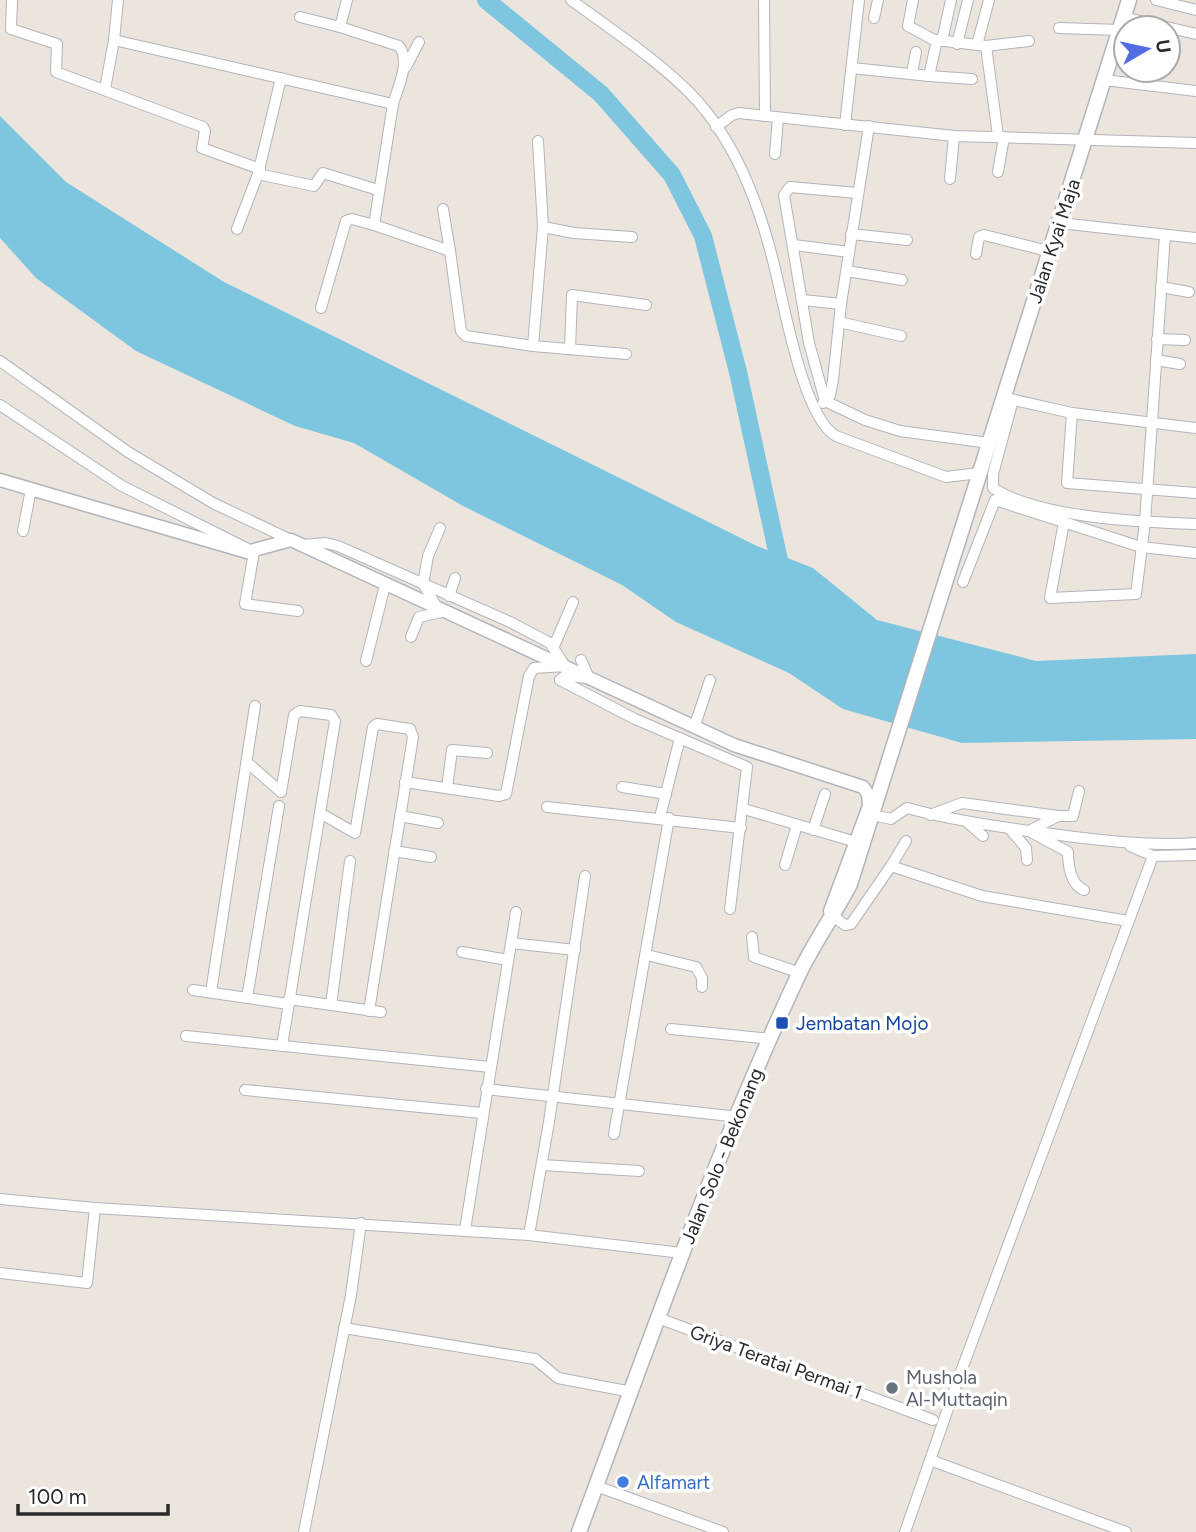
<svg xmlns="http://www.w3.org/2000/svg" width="1196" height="1532" viewBox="0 0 1196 1532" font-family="Figtree,sans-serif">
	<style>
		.water { fill: #7ec6e0 }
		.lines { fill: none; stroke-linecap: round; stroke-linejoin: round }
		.river { stroke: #7ec6e0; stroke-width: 18 }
		.minor-casing { stroke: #b2b4bc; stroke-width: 12 }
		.tertiary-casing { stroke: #b2b4bc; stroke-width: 15 }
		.secondary-casing { stroke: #b2b4bc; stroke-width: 17 }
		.minor { stroke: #fff; stroke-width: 10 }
		.tertiary { stroke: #fff; stroke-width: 12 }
		.secondary { stroke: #fff; stroke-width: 14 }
		.transit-dot { fill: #1a4fb4; stroke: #fff; stroke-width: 2.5 }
		.worship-dot { fill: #6b7280; stroke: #fff; stroke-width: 2.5 }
		.shop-dot { fill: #3f7fe0; stroke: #fff; stroke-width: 2.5 }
		.labels { text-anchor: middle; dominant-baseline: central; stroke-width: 7; stroke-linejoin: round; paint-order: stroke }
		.street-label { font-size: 19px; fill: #2a2a2a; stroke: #fff }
		.transit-label { font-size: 19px; fill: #164399; stroke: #fff; text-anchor: start }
		.worship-label { font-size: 19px; fill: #5b616d; stroke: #fff; text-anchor: start }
		.shop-label { font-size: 19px; fill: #366cbe; stroke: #fff; text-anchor: start }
	</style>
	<rect width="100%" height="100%" fill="#ebe5de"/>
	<polygon class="water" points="0,116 66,182 224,282 757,546 813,568 877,620 1036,661 1196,654 1196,739 962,743 843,709 789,673 676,622 622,585 463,506 354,443 295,426 136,351 36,278 0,238"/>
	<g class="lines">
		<polyline class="river" points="486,0 601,94 672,175 703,236 738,372 782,574"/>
		<g class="minor-casing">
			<g id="minor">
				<polyline points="12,0 11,29 57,44 56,72 203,127 205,131 202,148 260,169"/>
				<polyline points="118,0 114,40 393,104 374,225 450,251 461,331 466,336 533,346 543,227 538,141"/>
				<path d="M347,0l-7,27 59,19c12,15 -1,41 -6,58"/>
				<path d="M571,0c40,29 98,68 129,104 41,48 62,110 76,169 9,37 28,145 60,163l110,41 33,-4"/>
				<polyline points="764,0 765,116"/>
				<polyline points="913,0 908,26 936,41"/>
				<polyline points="1156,0 1196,10"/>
				<polyline points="300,17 340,27"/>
				<polyline points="1123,17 1196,34"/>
				<polyline points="874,18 878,0"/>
				<polyline points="1059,28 1120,30"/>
				<polyline points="942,41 951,0"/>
				<polyline points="957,44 968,0"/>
				<polyline points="977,45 989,0"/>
				<polyline points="986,46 998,136"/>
				<polyline points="406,67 419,42"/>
				<polyline points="852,68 929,76 937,40 986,46 1029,41"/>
				<polyline points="912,73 916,52"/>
				<polyline points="929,76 972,79"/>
				<polyline points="1104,80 1196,91"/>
				<polyline points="105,89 114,40"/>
				<polyline points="845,125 859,0"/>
				<polyline points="716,127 732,115 739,113 954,136 1196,143"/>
				<polyline points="775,154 778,118"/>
				<polyline points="998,172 1004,137"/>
				<polyline points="258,174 314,186 323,173 378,190"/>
				<polyline points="950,179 954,136"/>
				<polyline points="857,193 790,187 784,195 809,343 825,401 865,420 900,431 989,443"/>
				<polyline points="443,209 450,251"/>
				<polyline points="1060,223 1196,238"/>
				<polyline points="543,227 574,233 632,237"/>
				<polyline points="237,229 258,174 281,78"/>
				<polyline points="851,234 907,240"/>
				<polyline points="794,245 849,252"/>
				<polyline points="976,254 979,237 984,235 1052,252"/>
				<polyline points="847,271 902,280"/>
				<polyline points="1161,287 1189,292"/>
				<polyline points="803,300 841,304"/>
				<polyline points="321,308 346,221 352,219 374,225"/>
				<polyline points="839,322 901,336"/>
				<polyline points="1157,339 1185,340"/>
				<polyline points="533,346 626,354"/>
				<polyline points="570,349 572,295 646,305"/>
				<polyline points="1156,360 1180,364"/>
				<polyline points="0,361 128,452 213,503 291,540"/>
				<polyline points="1006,398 1072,413 1196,428"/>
				<path d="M1013,400l-20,74v14c46,30 148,34 203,36"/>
				<polyline points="823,403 830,395 833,380 841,304 869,126"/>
				<polyline points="0,405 122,486 254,552 245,604 298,611"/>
				<polyline points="1072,413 1067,483 1196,493"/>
				<polyline points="1064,522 1050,598 1136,594 1145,522 1165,235"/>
				<polyline points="23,531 31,489"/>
				<polyline points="303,545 326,543 338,546 510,622 550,643 565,666 534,668 529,676 506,794 499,796 405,782"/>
				<polyline points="963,582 995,500 1141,547 1196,553"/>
				<polyline points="449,596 455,578"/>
				<polyline points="437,607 423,584 428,556 440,528"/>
				<polyline points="411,637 419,617 446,611"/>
				<polyline points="554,646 573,602"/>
				<polyline points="366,661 385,585"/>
				<polyline points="560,680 635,719 747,767 730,909"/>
				<polyline points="560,680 565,676 589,678 581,660"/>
				<polyline points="695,725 710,680"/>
				<polyline points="249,764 281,792"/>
				<polyline points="622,787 666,794"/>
				<polyline points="447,788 452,750 487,753"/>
				<path d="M1079,791l-6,25h-15l-29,15 39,21c0,14 3,33 16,38"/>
				<polyline points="281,792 294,715 300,711 331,715 335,721 282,1046"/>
				<polyline points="547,807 741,828"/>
				<polyline points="744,809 856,842"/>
				<polyline points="320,813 355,833 373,727 377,724 410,729 413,737 369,1011"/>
				<path d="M873,815l18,4 16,-11c40,11 81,17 122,23 55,7 111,16 167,12"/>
				<polyline points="930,815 962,803 1058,816"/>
				<polyline points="400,816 438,823"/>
				<polyline points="660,817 680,738"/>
				<polyline points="967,822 983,836"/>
				<polyline points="1009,828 1026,848 1027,860"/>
				<polyline points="813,830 825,794"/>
				<polyline points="906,841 891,866 982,896 1128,921"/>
				<polyline points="1130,846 1153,856 1196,855"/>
				<polyline points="394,851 431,857"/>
				<polyline points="785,865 797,825"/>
				<polyline points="833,916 845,925 851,924 891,866"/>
				<polyline points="752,937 754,957 800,973"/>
				<polyline points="511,943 575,950"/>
				<polyline points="462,952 508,960"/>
				<polyline points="647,955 696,967 702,978 702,987"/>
				<polyline points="193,990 288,1004"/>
				<polyline points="211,992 255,706"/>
				<polyline points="247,998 279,806"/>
				<polyline points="289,999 381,1012"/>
				<polyline points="331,1005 350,861"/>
				<polyline points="671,1029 771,1039"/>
				<polyline points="186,1036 490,1067"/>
				<polyline points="486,1089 739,1117"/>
				<polyline points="245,1090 482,1113"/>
				<polyline points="614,1134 669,818"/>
				<polyline points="542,1165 639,1171"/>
				<polyline points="0,1199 95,1208 529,1235 682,1253"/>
				<polyline points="465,1230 516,912"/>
				<polyline points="529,1235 549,1122 585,876"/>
				<polyline points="0,1273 87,1283 95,1208"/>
				<polyline points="658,1318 933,1420"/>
				<polyline points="344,1328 535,1359 558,1378 632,1392"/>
				<polyline points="930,1460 1126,1532"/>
				<polyline points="596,1486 723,1532"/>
				<polyline points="304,1532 351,1295 361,1223"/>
				<polyline points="905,1532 959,1377 1153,856"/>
			</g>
		</g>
		<g class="tertiary-casing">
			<polyline id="tertiary" points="0,480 247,552 291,540 734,745 863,787 868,794 869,806 830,911"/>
		</g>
		<g class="secondary-casing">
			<path id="secondary" d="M579,1532c69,-186 135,-376 219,-556 15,-32 36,-61 52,-92l279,-884"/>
		</g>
		<use href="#minor" class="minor"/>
		<use href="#tertiary" class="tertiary"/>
		<use href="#secondary" class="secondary"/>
	</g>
	<rect class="transit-dot" x="775" y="1016" width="14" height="14" rx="3.5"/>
	<circle class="worship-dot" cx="892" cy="1388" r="7"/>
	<circle class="shop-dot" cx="623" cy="1482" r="7"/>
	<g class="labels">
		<g class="street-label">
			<text transform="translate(1054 241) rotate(-72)">Jalan Kyai Maja</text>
			<text transform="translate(722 1156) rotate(-68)">Jalan Solo - Bekonang</text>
			<text transform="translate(776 1362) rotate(20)">Griya Teratai Permai 1</text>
		</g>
		<g class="transit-label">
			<text x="796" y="1023">Jembatan Mojo</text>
		</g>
		<g class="worship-label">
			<text x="906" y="1377">Mushola<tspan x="906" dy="22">Al-Muttaqin</tspan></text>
		</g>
		<g class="shop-label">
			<text x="637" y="1482">Alfamart</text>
		</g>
	</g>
	<g transform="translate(1147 49) rotate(81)"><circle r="33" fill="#ffffff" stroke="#aaaaaa" stroke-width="2"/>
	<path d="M0-5L12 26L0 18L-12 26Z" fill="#526de4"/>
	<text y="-10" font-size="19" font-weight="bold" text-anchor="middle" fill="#2a2a2a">U</text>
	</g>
	<path d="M18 1504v10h150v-10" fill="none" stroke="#2a2a2a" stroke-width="3.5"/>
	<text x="28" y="1504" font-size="21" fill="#2a2a2a" stroke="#ffffff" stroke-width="5" paint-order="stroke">100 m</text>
</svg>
